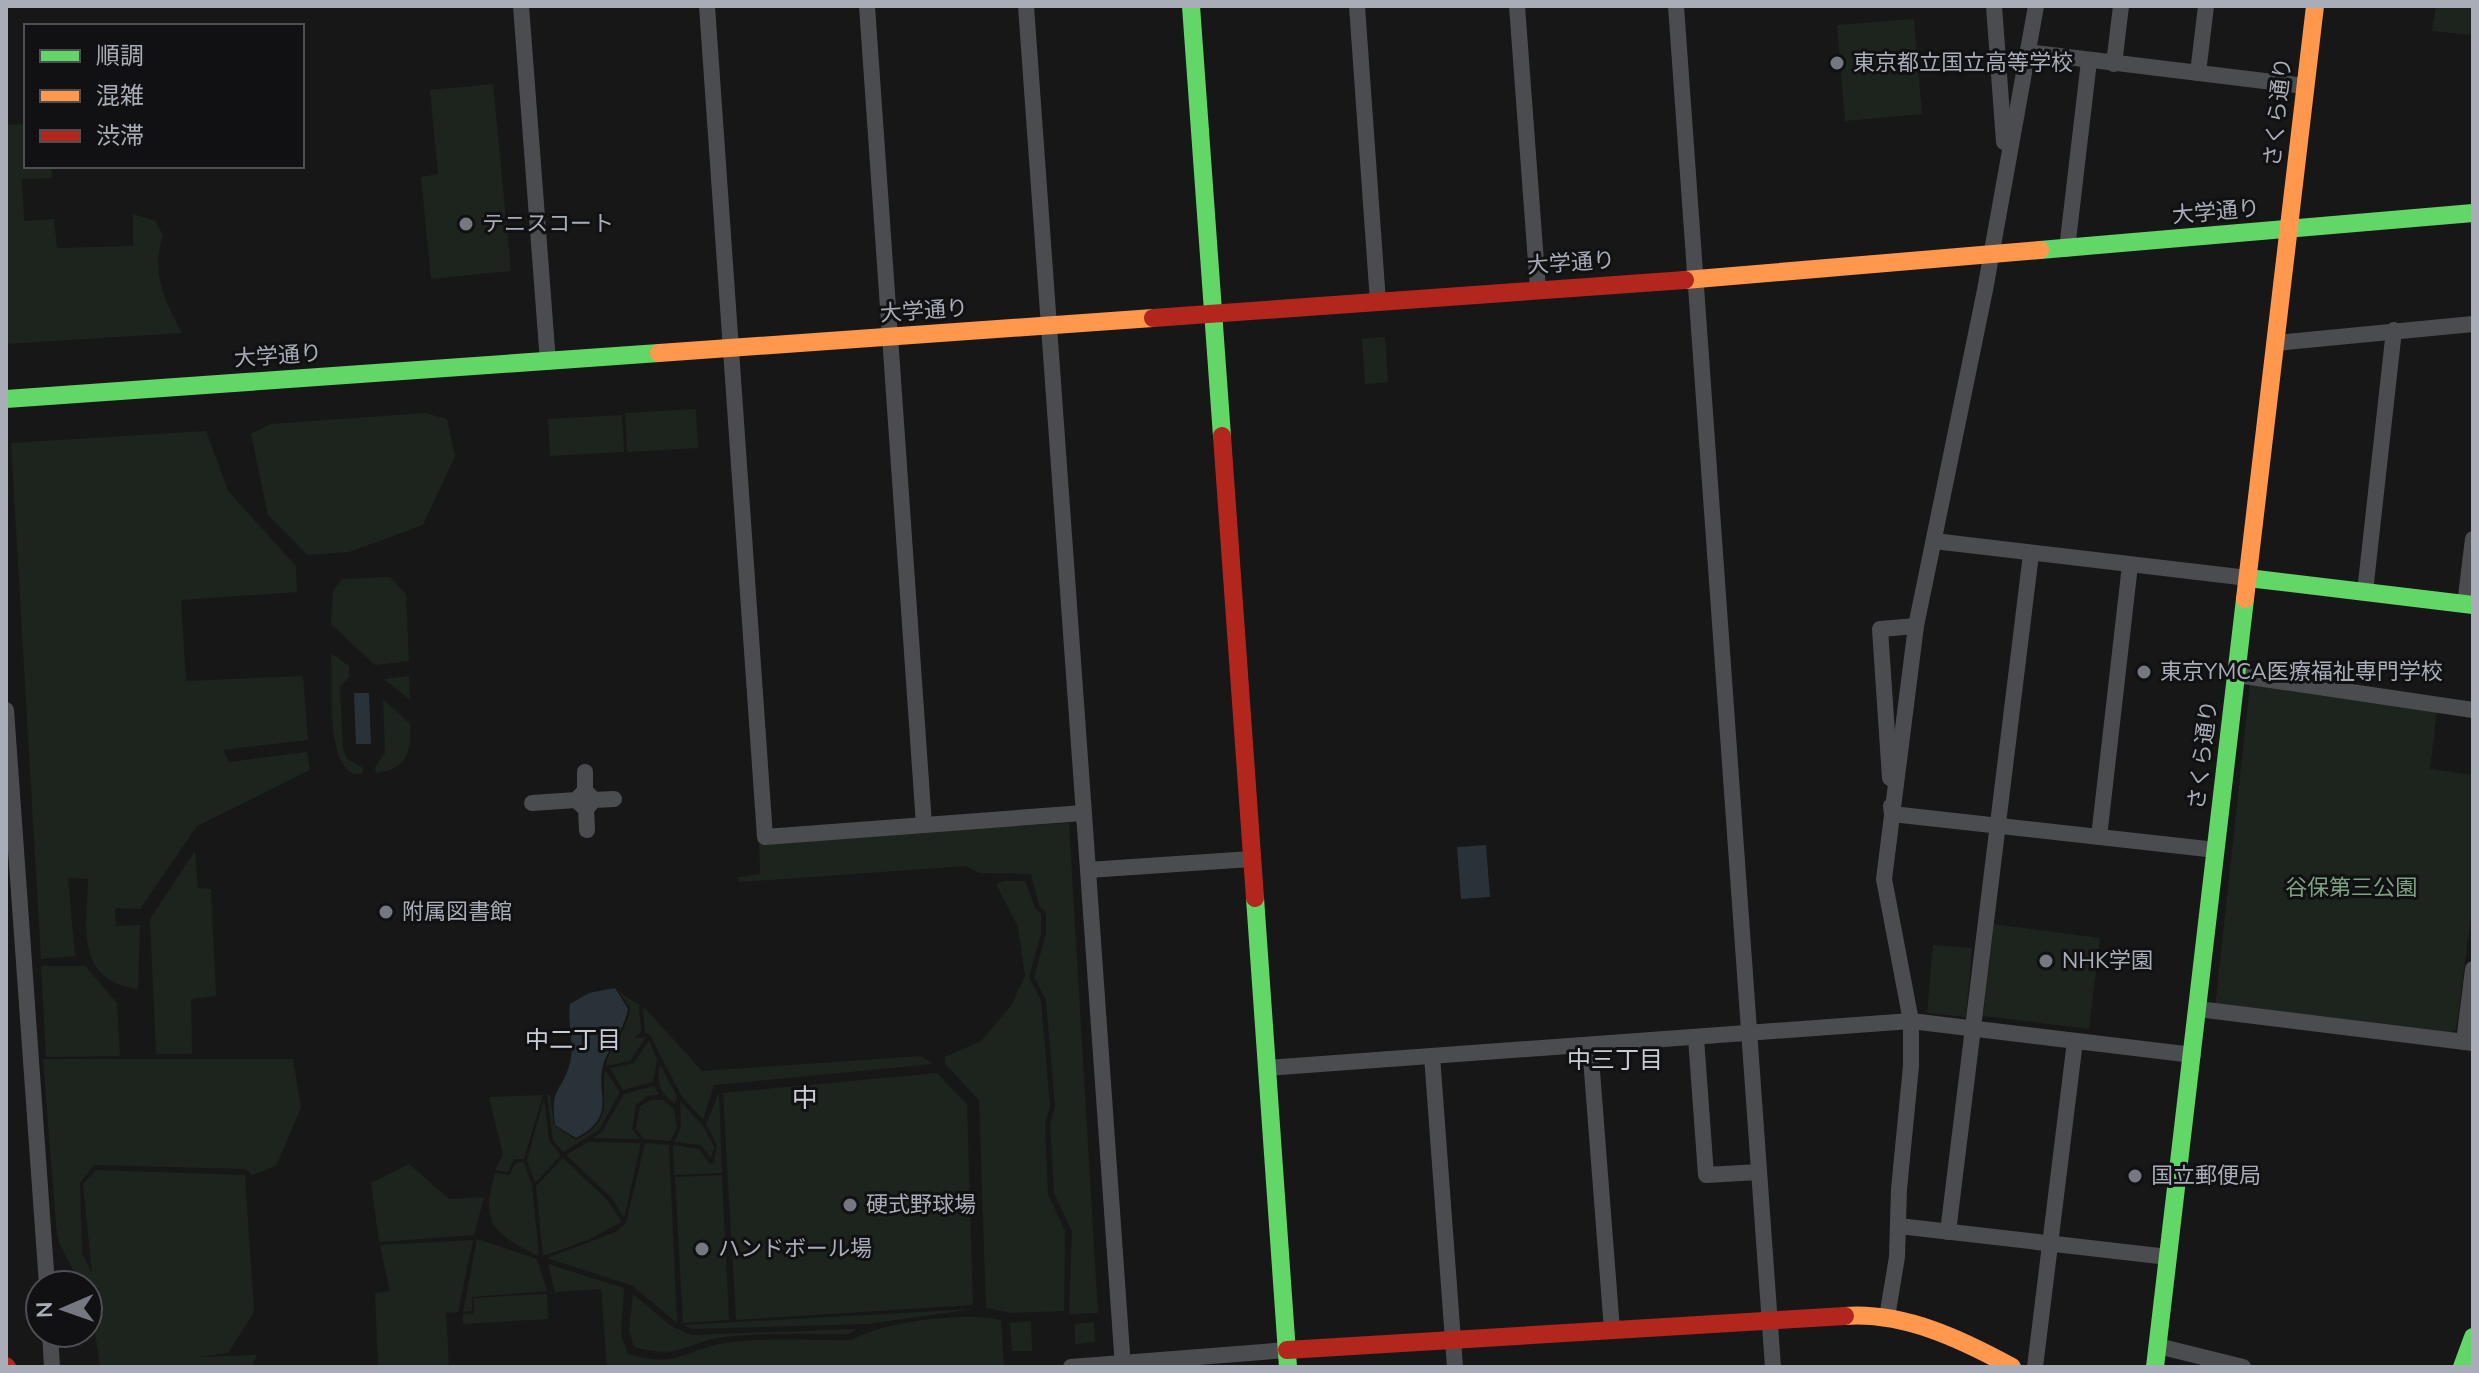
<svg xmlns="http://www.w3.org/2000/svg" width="2479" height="1373" viewBox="0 0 2479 1373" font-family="'Nunito Sans','Noto Sans JP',sans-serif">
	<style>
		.green { fill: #1d241e }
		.water { fill: #2a3239 }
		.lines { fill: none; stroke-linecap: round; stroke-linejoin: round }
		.street { stroke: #4b4c50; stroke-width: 16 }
		.fast { stroke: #63d668; stroke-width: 18 }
		.slow { stroke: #ff974d; stroke-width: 18 }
		.jam { stroke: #b3261e; stroke-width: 18 }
		.poi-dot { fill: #757880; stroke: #111113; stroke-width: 3 }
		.labels { text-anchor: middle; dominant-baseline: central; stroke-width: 6; stroke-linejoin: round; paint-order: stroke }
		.poi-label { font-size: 22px; fill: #a8adb8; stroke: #111113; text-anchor: start }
		.street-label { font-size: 22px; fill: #a8adb8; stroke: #111113 }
		.park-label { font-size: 22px; fill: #7fa381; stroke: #111113 }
		.neighbourhood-label { font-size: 24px; fill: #c9ccd4; stroke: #111113 }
		.quarter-label { font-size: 26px; fill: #c9ccd4; stroke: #111113 }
	</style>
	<rect width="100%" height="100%" fill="#171717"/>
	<g class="green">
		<polygon points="2436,6 2473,6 2473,35 2432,31"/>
		<polygon points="1914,19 1922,114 1845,121 1837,25"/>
		<polygon points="493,84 511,271 431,279 421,177 438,174 430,90"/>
		<path d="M26,124v42h25l1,12 -30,1 2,42 30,-2 3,29 76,-2v-32l22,7 8,14c-12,37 1,66 19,98l-176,11v-219z"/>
		<polygon points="1385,337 1388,382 1365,384 1362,339"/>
		<polygon points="696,409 698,448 627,452 625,413"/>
		<polygon points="425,413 447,419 455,456 423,525 349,552 307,555 268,515 251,434 271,424"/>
		<polygon points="622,415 624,452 550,456 548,419"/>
		<path d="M206,431l22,60 68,75 1,26 -116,8 5,81 117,-5 5,64 -85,10 6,12 78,-10 3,18 -113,56 -57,83 -25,-1 1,18 24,-1 -2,64c-64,-8 -51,-63 -50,-110l-20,-1 7,78 -34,3 -30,-516z"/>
		<polygon points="390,577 406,594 409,661 375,665 331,624 333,591 342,579"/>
		<path d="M331,653l18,13v11l-9,10 3,62 4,10 16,9 -1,6h-9c-28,-15 -20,-92 -22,-121z"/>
		<polygon points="409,676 410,700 384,679"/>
		<polygon points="2250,684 2437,711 2430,769 2473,775 2473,901 2456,1030 2445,1035 2215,1008"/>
		<path d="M383,699l27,25c1,30 -3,45 -34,49l-1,-6 10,-14z"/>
		<polygon points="1069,823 1098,1313 1069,1314 1072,1231 1054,1193 1050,1124 1055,1107 1046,1000 1034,977 1046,934 1046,913 1039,906 1031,874 979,873 966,866 739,882 738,877 760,874 759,841"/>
		<polygon points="195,851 198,888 211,889 216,996 191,999 192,1054 156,1054 150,919"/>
		<polygon points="1003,881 1025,881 1035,908 1041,914 1041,934 1029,977 1041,1001 1050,1106 1045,1124 1048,1194 1065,1231 1064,1311 1012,1313 986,1308 979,1100 945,1064 945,1057 981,1041 1011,1006 1025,976 1018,927 996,884"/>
		<polygon points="1994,924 2100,938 2089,1029 1983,1016"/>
		<polygon points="1933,945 1972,948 1966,1017 1927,1013"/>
		<polygon points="41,966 85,966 117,1003 120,1056 46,1057"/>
		<path d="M619,992l20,13 2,27 -7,6 12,-1 -16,24 -24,5c2,-21 21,-30 24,-59z"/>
		<polygon points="643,1006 702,1071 921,1056 933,1064 714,1085 703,1120 681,1095 650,1035 645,1032"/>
		<polygon points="649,1040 657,1059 653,1082 623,1090 610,1068 634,1063"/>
		<polygon points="43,1059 293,1059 301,1108 276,1166 252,1175 246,1169 94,1165 80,1183 82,1254 92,1273 83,1184 96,1170 245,1175 254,1312 228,1353 198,1357 257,1355 251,1367 100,1367 88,1285 81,1285 59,1243 56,1226"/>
		<path d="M660,1064l17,33 -2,7c-17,-12 -18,-21 -15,-40z"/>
		<path d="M605,1070l15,22 -21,38 -36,22 -10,-12 -6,-46 3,1 4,30 22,15c38,-20 25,-34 29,-70z"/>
		<polygon points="937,1073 967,1104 973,1305 736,1320 723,1093"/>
		<polygon points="654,1086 659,1095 648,1096 636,1105 632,1129 640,1139 593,1138 602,1132 624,1094"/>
		<polygon points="719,1093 722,1173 674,1175 673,1145 699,1149 710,1164 714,1163 717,1145 706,1124"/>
		<polygon points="543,1095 524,1159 514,1159 508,1172 495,1170 503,1155 489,1097"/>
		<polygon points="544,1099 549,1141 561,1155 535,1183 527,1160"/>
		<polygon points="651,1100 663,1100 674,1109 677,1128 670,1141 644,1139 636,1129 640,1106"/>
		<polygon points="680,1101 703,1126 714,1147 711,1158 701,1145 674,1142 681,1128"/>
		<polygon points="588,1142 641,1143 624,1218 612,1198 566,1155"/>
		<polygon points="645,1143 669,1145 677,1323 633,1286 547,1258 616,1232 626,1223"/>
		<polygon points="563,1158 608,1201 622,1222 588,1240 543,1256 536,1186"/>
		<path d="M524,1162l8,23 7,71c-46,-23 -59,-31 -44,-83l14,2 7,-12z"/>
		<polygon points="409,1164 449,1199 484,1197 474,1235 379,1242 371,1183"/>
		<polygon points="722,1175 729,1320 683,1323 675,1177"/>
		<polygon points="477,1239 537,1259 547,1291 472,1297 472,1311 463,1312"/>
		<polygon points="473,1240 458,1312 446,1313 449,1367 378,1367 375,1293 390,1291 380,1245"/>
		<path d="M548,1264l76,24 -3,47 7,19c51,15 54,-4 98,-11 34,-6 89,-2 126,-3 32,-19 113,-28 149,-20l3,47h-397l-6,-78 -46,3z"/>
		<polygon points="547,1294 548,1319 463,1324 463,1314 474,1313 473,1298"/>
		<path d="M633,1294l38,32 20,9 165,-6 -7,5c-41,1 -84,-2 -125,3 -39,5 -42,23 -90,10l-5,-16z"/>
		<polygon points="974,1309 868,1324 692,1329 684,1325"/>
		<polygon points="1031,1321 1032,1351 1012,1351 1010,1323"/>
		<polygon points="1094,1322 1095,1342 1075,1344 1075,1324"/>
	</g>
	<g class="water">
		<polygon points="354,693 369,693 371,744 356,744"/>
		<polygon points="1486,845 1490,897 1461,899 1457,847"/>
		<path d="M615,988l13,21c-4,19 -13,29 -21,46 -18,36 16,58 -31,83l-21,-13c-5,-40 6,-30 15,-62 5,-18 -3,-40 0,-59l19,-11z"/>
	</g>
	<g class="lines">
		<g class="street">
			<polyline points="521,6 548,362"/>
			<polyline points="707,6 765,837 1083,813"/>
			<polyline points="867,6 924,825"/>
			<polyline points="1026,6 1088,870"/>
			<polyline points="1357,6 1378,302"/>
			<polyline points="1517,6 1538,289"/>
			<polyline points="1676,6 1773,1367"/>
			<polyline points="1994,6 2004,142"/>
			<polyline points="2027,52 2305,86"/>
			<polyline points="2114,64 2121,6"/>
			<polyline points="2198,73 2206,6"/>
			<polyline points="2067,249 2089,61"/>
			<polyline points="2276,343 2473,324"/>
			<polyline points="1934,541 2248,578"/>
			<polyline points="2365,592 2394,330"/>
			<polyline points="2465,604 2473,539"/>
			<polyline points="2237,675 2473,710"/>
			<polyline points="6,710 47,1285"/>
			<polyline points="1890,778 1880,629 1916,626"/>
			<polyline points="585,791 585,772"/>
			<polyline points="594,800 614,799"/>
			<polyline points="532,803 576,800 585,791 594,800 586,809 576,800"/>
			<polyline points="1891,806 1892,814 2216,850"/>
			<polyline points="586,809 587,830"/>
			<polyline points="2099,837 2130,565"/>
			<polyline points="2198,1009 2473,1043"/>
			<polyline points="1696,1038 1706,1175 1759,1172"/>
			<polyline points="2464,1042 2473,969"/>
			<polyline points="1590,1045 1612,1330"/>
			<polyline points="1432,1056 1455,1367"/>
			<polyline points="1266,1068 1911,1021 2193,1055"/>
			<polyline points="1899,1226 2168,1257"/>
			<polyline points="1948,1232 2031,554"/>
			<polyline points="1887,1317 1897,1257 1899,1189 1911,1066 1911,1021 1884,879 1916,626 1985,290 2036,6"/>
			<polyline points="50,1333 52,1367"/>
			<polyline points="2158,1346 2243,1367"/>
			<polyline points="1071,1367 1287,1350"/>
			<polyline points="1123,1367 1088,870 1251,859"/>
			<polyline points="2035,1367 2075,1041"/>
		</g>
		<g class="fast">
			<polyline points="1191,6 1222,436"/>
			<polyline points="2040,250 2473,213"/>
			<polyline points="6,399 659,353"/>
			<polyline points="2248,578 2473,605"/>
			<polyline points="1255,898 1288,1367"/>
			<polyline points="2155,1367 2245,599"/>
			<polyline points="2462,1367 2473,1337"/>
		</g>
		<g class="slow">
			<polyline points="1685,280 2040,250"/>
			<polyline points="659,353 1153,318"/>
			<polyline points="2245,599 2315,6"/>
			<path d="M1845,1316c59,-4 116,23 167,51"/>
		</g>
		<g class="jam">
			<polyline points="1153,318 1685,280"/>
			<polyline points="1222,436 1255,898"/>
			<polyline points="1287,1350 1845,1316"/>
			<polyline points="6,1366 7,1367"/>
		</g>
	</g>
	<g class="poi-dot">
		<circle cx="1837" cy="63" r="8"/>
		<circle cx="466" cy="224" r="8"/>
		<circle cx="2144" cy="672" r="8"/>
		<circle cx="386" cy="912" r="8"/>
		<circle cx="2046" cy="961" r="8"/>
		<circle cx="2135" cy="1176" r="8"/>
		<circle cx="850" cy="1205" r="8"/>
		<circle cx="702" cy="1249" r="8"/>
	</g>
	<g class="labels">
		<g class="poi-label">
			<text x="1853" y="63">東京都立国立高等学校</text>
			<text x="482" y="224">テニスコート</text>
			<text x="2160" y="672">東京YMCA医療福祉専門学校</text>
			<text x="402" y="912">附属図書館</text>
			<text x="2062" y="961">NHK学園</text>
			<text x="2151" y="1176">国立郵便局</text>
			<text x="866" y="1205">硬式野球場</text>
			<text x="718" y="1249">ハンドボール場</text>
		</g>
		<g class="street-label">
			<text transform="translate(2278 112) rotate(-84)">さくら通り</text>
			<text transform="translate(2216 212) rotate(-5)">大学通り</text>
			<text transform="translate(1571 263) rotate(-4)">大学通り</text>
			<text transform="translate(924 311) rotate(-4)">大学通り</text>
			<text transform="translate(278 356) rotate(-4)">大学通り</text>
			<text transform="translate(2203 755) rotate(-83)">さくら通り</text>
		</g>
		<g class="park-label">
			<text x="2351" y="888">谷保第三公園</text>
		</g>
		<g class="neighbourhood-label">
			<text x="573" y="1040">中二丁目</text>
			<text x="1615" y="1060">中三丁目</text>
		</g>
		<g class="quarter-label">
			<text x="805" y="1098">中</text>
		</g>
	</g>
	<rect width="2479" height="1373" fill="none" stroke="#a8adb8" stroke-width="16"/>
	<rect x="24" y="24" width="280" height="144" fill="#111113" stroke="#4d4f55" stroke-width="2"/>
	<rect x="40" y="50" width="40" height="12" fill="#63d668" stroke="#4d4f55" stroke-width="2"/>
	<text x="96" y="64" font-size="24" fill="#a8adb8">順調</text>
	<rect x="40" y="90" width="40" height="12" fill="#ff974d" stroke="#4d4f55" stroke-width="2"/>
	<text x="96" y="104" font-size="24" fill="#a8adb8">混雑</text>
	<rect x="40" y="130" width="40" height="12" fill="#b3261e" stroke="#4d4f55" stroke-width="2"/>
	<text x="96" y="144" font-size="24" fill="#a8adb8">渋滞</text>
	<g transform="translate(64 1309) rotate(268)"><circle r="38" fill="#111113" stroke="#4d4f55" stroke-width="2"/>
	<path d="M0-6L14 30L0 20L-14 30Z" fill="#757880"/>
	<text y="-12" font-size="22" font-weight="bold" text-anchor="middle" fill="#a8adb8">N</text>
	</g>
</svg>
